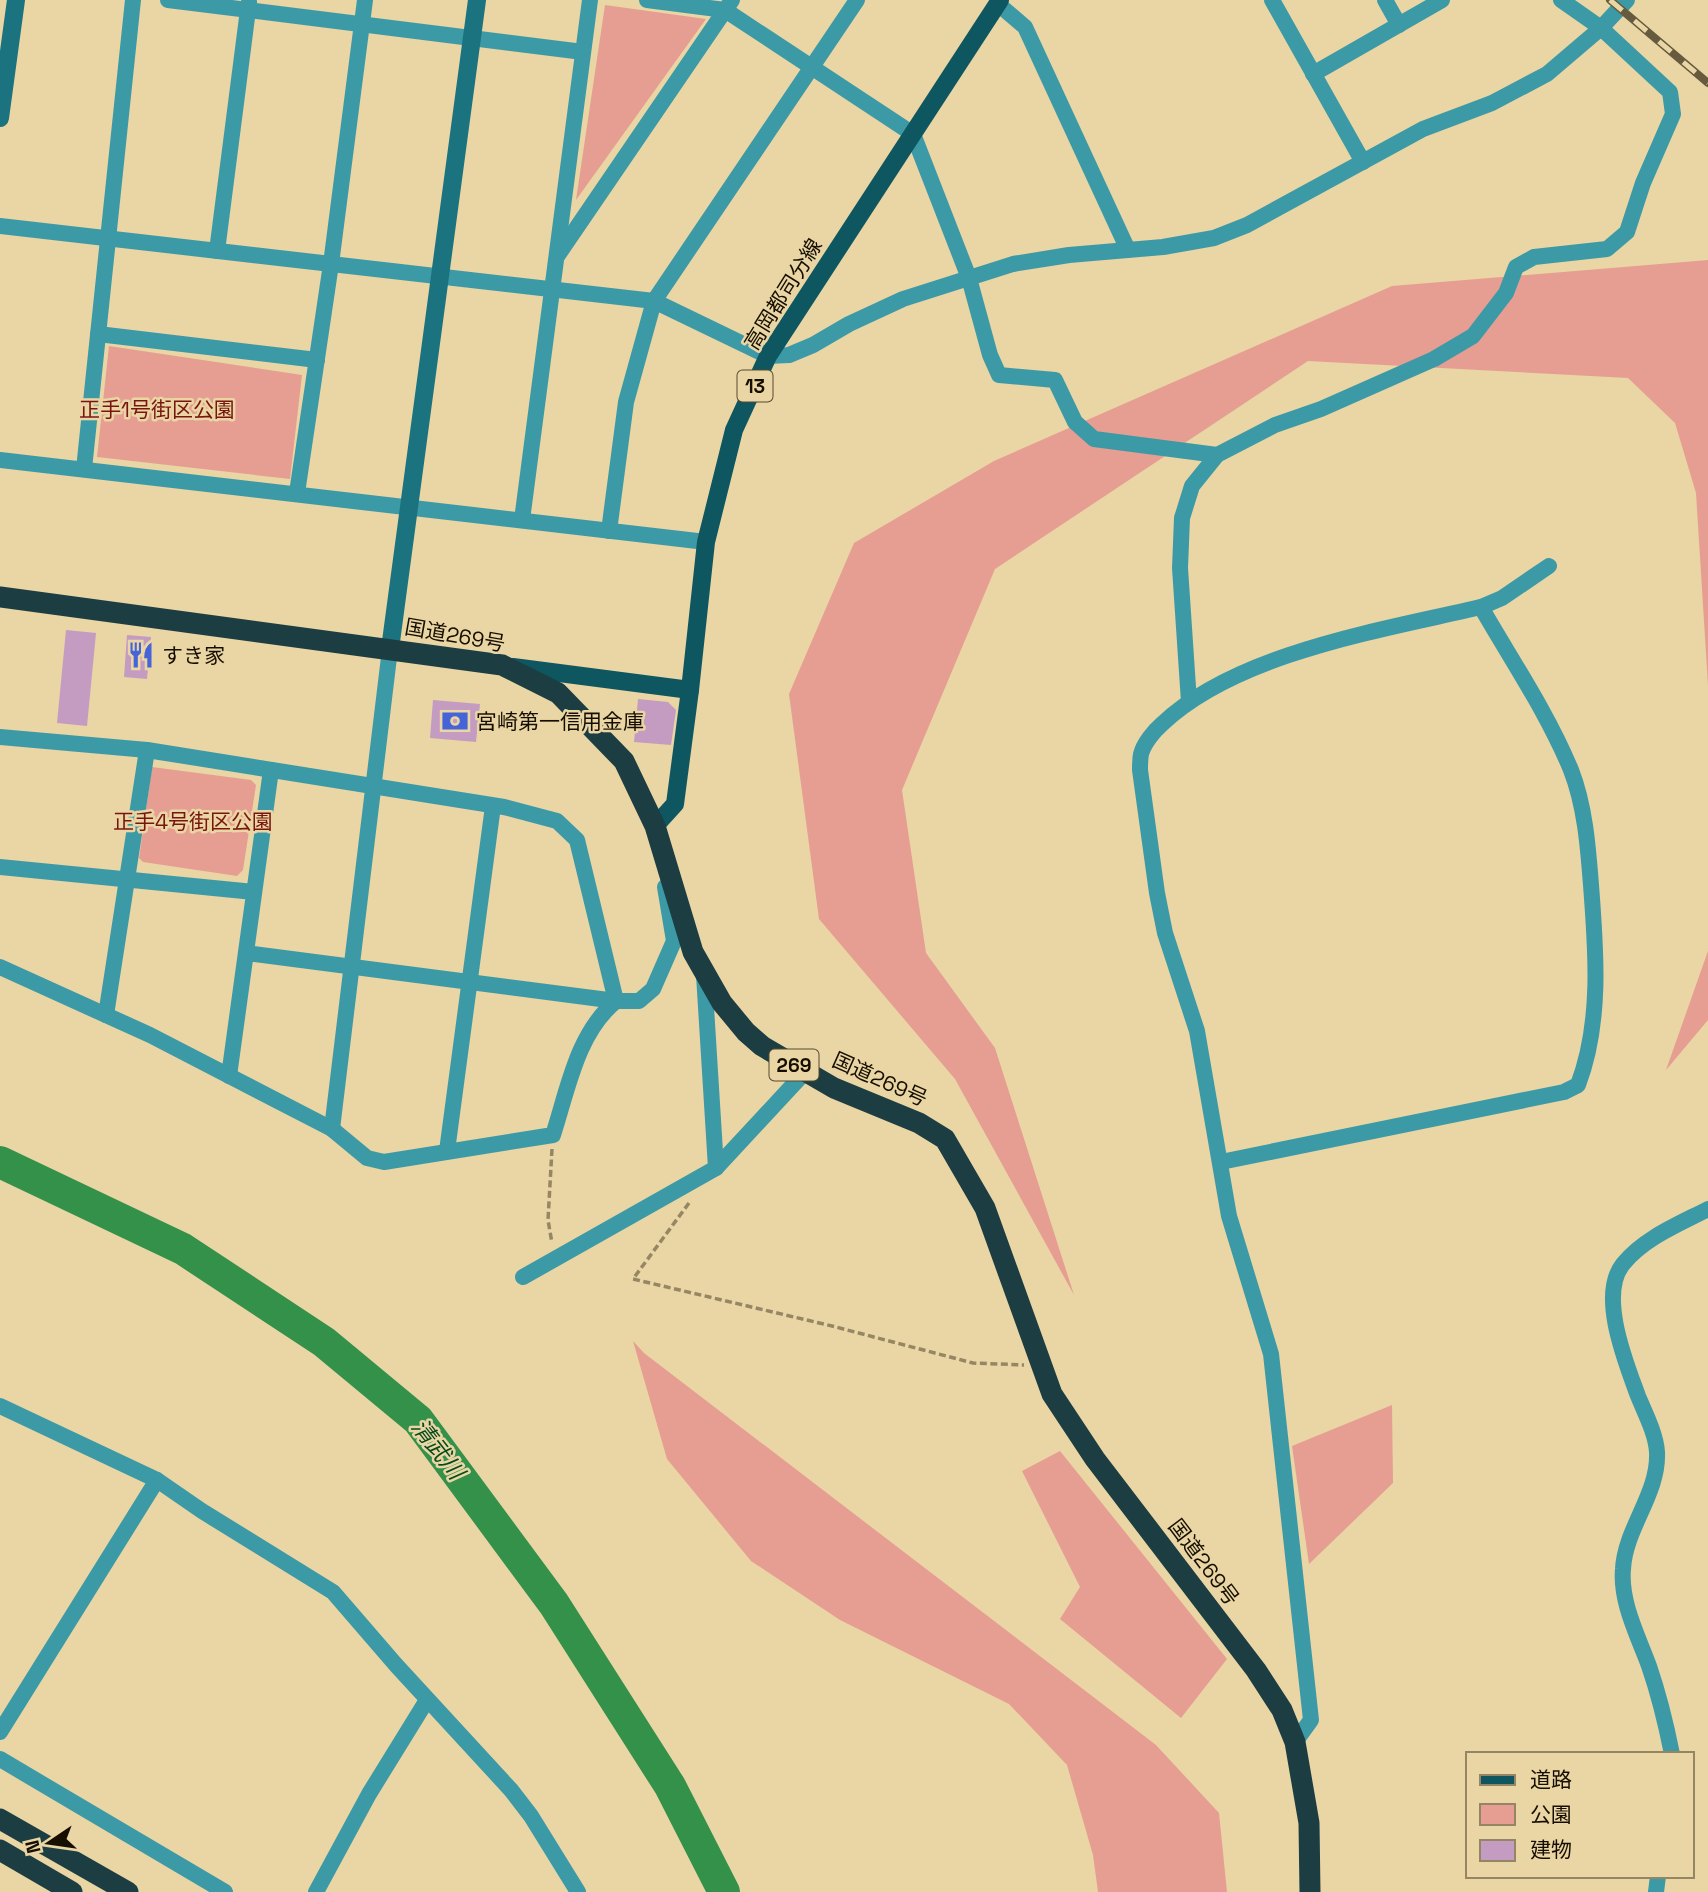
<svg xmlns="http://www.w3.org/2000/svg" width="1708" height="1892" viewBox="0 0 1708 1892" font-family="'Space Grotesk','Noto Sans JP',sans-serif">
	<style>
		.green { fill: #e69e93 }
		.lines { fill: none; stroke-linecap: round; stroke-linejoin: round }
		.river { stroke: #34914a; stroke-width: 32 }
		.building { fill: #c49cc1 }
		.path { stroke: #968764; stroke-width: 3.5; stroke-dasharray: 7 3.5; stroke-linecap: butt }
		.street { stroke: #3c9aa7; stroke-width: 16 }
		.secondary { stroke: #1a737f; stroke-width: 18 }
		.primary { stroke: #0f5760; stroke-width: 18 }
		.highway { stroke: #1c3d42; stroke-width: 21 }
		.rail-casing { stroke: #665a3f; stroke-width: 8 }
		.rail { stroke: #ead5a4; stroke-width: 5; stroke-dasharray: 16; stroke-linecap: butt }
		.labels { text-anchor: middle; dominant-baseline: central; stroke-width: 5; stroke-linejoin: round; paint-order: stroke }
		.shield { fill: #ead5a4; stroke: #564a32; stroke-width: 2 }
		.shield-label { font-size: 19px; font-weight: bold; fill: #160f01 }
		.street-label { font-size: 21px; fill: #160f01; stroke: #ead5a4 }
		.park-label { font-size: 21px; fill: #781511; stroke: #ead5a4 }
		.poi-label { font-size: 21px; fill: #160f01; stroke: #ead5a4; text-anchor: start }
		.water-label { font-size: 23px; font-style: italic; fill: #054b1c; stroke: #ead5a4 }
	</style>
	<rect width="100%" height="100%" fill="#ead5a4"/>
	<g class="green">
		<polygon points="605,5 706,19 576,200"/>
		<polygon points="1708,260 1708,685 1696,493 1675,423 1628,378 1308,361 995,569 902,790 926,953 995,1048 1074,1295 955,1079 819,919 789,694 854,543 994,461 1392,286"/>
		<polygon points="109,346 302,375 290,479 97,457"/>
		<polygon points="152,767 251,780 256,785 243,870 237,876 143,862 139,858"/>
		<polygon points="1708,951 1708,1020 1666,1070"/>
		<polygon points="633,1341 644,1353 1156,1745 1219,1813 1227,1892 1098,1892 1093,1855 1067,1765 1009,1704 840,1620 751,1561 667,1459"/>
		<polygon points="1392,1405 1393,1483 1309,1564 1292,1446"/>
		<polygon points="1060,1451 1227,1659 1181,1718 1060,1619 1080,1587 1022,1471"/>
	</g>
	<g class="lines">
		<polyline class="river" points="0,1162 183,1249 324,1342 418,1420 554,1604 670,1786 724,1892"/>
	</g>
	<g class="building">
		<polygon points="66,630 96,633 87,726 57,723"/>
		<polygon points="127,635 151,637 147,679 124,677"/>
		<polygon points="638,699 668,702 676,710 671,745 634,742"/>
		<polygon points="433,700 480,704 476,742 430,738"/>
	</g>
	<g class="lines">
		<g class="path">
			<polyline points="552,1149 548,1220 552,1243"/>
			<polyline points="689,1203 633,1279 832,1326 973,1363 1024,1365"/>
		</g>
		<g class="street">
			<polyline points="168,0 583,52"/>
			<polyline points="647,0 725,10 913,134 969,278 990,355 999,375 1055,380 1075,422 1094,439 1217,455"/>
			<polyline points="1272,0 1363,162"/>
			<polyline points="1385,0 1399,25"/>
			<polyline points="998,4 1025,27 1128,250"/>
			<polyline points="1313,74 1442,0"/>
			<polyline points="0,226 654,301 768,356 789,355 813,345 849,324 903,299 1013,264 1069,255 1163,247 1214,238 1247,225 1423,129 1492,103 1547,74 1601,28 1627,0"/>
			<polyline points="217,251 249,2"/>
			<polyline points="558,255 732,0"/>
			<polyline points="98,334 317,360"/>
			<polyline points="0,460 706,542"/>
			<polyline points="84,469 133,0"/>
			<polyline points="297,493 331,264 365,0"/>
			<polyline points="522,520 590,0"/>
			<polyline points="609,531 626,402 654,301 857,0"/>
			<polyline points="1189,702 1180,568 1182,518 1192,486 1217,455 1275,425 1321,409 1434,359 1473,336 1506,293 1516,267 1534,257 1607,249 1627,232 1643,183 1673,114 1670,92 1601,28 1561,0"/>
			<polyline points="0,737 147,750 504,807 557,821 577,840 616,1001"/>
			<polyline points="0,867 254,892"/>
			<polyline points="246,953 616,1001 639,1001 653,989 674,941 665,887"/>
			<path d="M0,967l150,68 182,94 35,29 17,4 169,-27c15,-46 24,-102 63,-134"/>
			<polyline points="106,1015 147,750"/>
			<polyline points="229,1076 271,770"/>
			<polyline points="332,1129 390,649"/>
			<polyline points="447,1151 493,806"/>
			<path d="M1221,1162l343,-70 14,-7c24,-63 18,-135 13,-200 -3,-39 -6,-79 -20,-115 -24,-58 -59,-109 -90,-163"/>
			<polyline points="716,1168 806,1071"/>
			<polyline points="523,1277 716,1168 704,975"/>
			<polyline points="0,1406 157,1480 202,1511 333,1592 396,1665 511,1790 531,1816 578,1892"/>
			<polyline points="0,1732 157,1480"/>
			<path d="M1295,1742l16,-22 -40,-366 -42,-138 -32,-185 -32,-98 -8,-40 -17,-123c0,-5 0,-11 1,-16 3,-11 13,-23 21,-30 75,-71 220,-94 319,-117l21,-9 47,-32"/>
			<path d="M1672,1754c-6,-30 -13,-59 -23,-88 -11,-30 -29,-64 -26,-97 2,-41 36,-75 34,-117 -1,-18 -12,-39 -19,-56 -12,-33 -40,-101 -15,-132 21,-26 56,-40 85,-55"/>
			<polyline points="0,1759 225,1892"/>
			<polyline points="316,1892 369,1794 427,1700"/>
			<polyline points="1656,1892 1658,1876"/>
		</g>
		<g class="secondary">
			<polyline points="0,118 16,0"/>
			<polyline points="390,649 477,0"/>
		</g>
		<g class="primary">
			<polyline points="513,667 690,690"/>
			<polyline points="655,826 675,804 690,690 706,542 734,430 768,356 1000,0"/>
		</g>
		<g class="highway">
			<polyline points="0,597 502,665 558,693 624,761 655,826 693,952 722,1003 746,1032 762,1046 834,1088 919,1123 945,1139 985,1208 1052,1394 1095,1459 1256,1670 1282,1710 1295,1742 1309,1823 1310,1892"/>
			<polyline points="0,1819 128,1892"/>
			<polyline points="0,1850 72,1892"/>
		</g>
		<g class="rail-casing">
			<polyline id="rail" points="1610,0 1708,83"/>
		</g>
		<use href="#rail" class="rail"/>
	</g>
	<defs>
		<g id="restaurant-bare" transform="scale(2.1)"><path d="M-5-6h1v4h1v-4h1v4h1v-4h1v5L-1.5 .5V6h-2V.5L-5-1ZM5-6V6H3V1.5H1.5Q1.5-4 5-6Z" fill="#4464d7" stroke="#ead5a4" stroke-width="2.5" paint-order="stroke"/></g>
		<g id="bank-bare" transform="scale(2.1)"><path d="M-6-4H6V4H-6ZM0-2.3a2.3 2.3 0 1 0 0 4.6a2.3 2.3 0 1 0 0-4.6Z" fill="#4464d7" stroke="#ead5a4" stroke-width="2.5" paint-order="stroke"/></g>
	</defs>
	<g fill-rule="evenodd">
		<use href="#restaurant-bare" x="141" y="655"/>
		<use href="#bank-bare" x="455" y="721"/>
	</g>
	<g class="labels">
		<g class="shield">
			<rect x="737.5" y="370.5" width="35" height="31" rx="5"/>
			<rect x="769.5" y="1049.5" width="49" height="31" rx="5"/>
		</g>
		<g class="shield-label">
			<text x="755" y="386">13</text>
			<text x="794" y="1065">269</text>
		</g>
		<g class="street-label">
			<text transform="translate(783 294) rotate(-58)">高岡都司分線</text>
			<text transform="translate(455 635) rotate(10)">国道269号</text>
			<text transform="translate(880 1079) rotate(24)">国道269号</text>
			<text transform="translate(1204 1562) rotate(53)">国道269号</text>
		</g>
		<g class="park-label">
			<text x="157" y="409">正手1号街区公園</text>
			<text x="193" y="821">正手4号街区公園</text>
		</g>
		<g class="poi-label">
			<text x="162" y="655">すき家</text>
			<text x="476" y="721">宮崎第一信用金庫</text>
		</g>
		<g class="water-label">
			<text transform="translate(438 1449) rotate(52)">清武川</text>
		</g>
	</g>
	<rect x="1466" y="1752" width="228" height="126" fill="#ead5a4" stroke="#958663" stroke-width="2"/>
	<rect x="1480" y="1775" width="35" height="10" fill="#0f5760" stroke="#958663" stroke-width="2"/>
	<text x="1530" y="1787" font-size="21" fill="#160f01">道路</text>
	<rect x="1480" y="1804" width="35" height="21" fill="#e69e93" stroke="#958663" stroke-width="2"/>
	<text x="1530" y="1822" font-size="21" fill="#160f01">公園</text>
	<rect x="1480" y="1840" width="35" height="21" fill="#c49cc1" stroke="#958663" stroke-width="2"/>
	<text x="1530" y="1857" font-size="21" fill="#160f01">建物</text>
	<g transform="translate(49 1843) rotate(257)" stroke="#ead5a4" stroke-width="5" paint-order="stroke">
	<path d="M0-5L12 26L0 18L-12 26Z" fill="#160f01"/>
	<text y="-10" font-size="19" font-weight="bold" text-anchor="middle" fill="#160f01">N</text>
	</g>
</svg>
